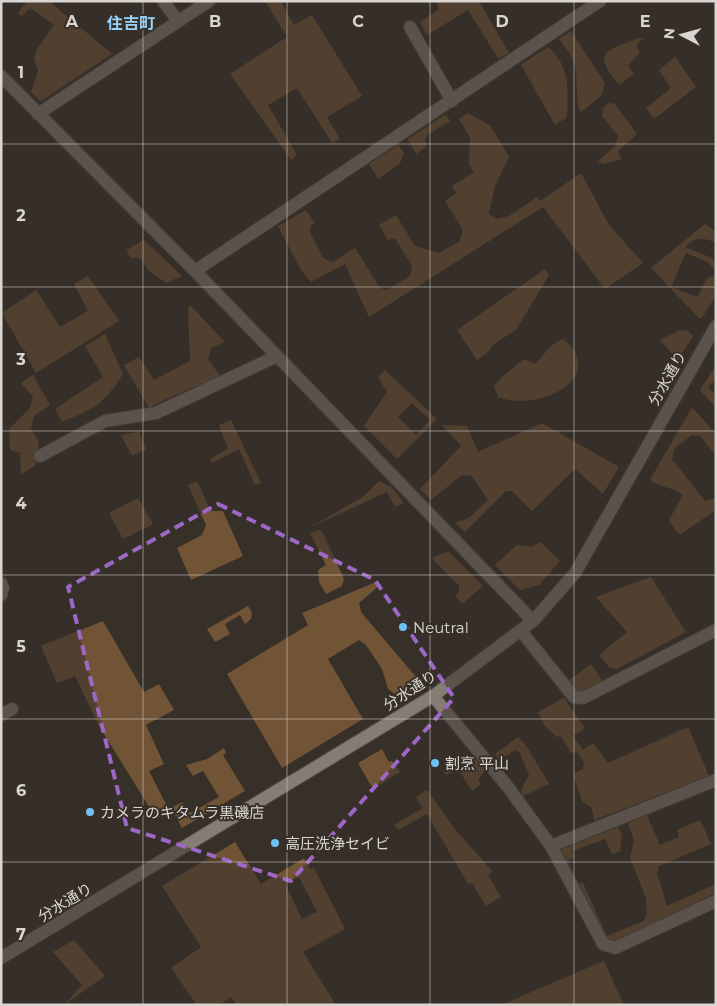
<svg xmlns="http://www.w3.org/2000/svg" width="717" height="1006" viewBox="0 0 717 1006" font-family="Montserrat,'Noto Sans JP',sans-serif">
	<style>
		.green { fill: #715335; fill-rule: evenodd }
		.lines { fill: none; stroke-linecap: round; stroke-linejoin: round }
		.minor-casing { stroke: #544d47; stroke-width: 14 }
		.minor { stroke: #857c74; stroke-width: 12 }
		.marked { fill: none; stroke: #9d68c5; stroke-width: 4; stroke-dasharray: 10 6; stroke-linejoin: round }
		.grid { fill: none; stroke: #dbd6d1; stroke-width: 1; stroke-opacity: 0.55 }
		.poi-dot { fill: #71c1f4; stroke: #373029; stroke-width: 2 }
		.labels { text-anchor: middle; dominant-baseline: central; stroke-width: 4; stroke-linejoin: round; paint-order: stroke }
		.street-label { font-size: 15px; fill: #dbd6d1; stroke: #373029 }
		.poi-label { font-size: 15px; fill: #dbd6d1; stroke: #373029; text-anchor: start }
		.neighbourhood-label { font-size: 16px; font-weight: bold; fill: #9ad3fa; stroke: #373029 }
		.grid-label { font-size: 16px; text-anchor: middle; font-weight: bold; fill: #dbd6d1; stroke: #373029; stroke-width: 4; stroke-linejoin: round; paint-order: stroke }
	</style>
	<rect width="100%" height="100%" fill="#373029"/>
	<g class="green">
		<polygon points="27,1 49,1 112,54 41,101 31,92 38,72 34,58 37,49 54,25 30,8 22,16 18,13"/>
		<polygon points="265,1 281,1 294,25 312,15 362,96 327,117 340,139 332,143 297,88 268,105 297,155 291,160 230,74 287,37"/>
		<polygon points="439,1 479,1 509,53 498,58 468,10 427,35 420,22 439,9 437,3"/>
		<path d="M571,31l34,52 -3,12 -21,17c-7,-9 -2,-36 -7,-50 -3,-8 -10,-16 -15,-23z"/>
		<path d="M639,38h5l-6,5 -1,5 3,4 -12,14 6,8 -15,11c-29,-35 -10,-35 20,-47z"/>
		<path d="M548,47c23,20 20,43 19,70l-12,8 -34,-60z"/>
		<polygon points="675,57 696,87 654,119 646,108 671,88 659,70"/>
		<polygon points="608,103 615,104 637,134 618,151 622,159 604,164 598,161 615,146 618,136 602,116 603,108"/>
		<polygon points="467,113 490,125 509,157 495,186 489,214 497,219 509,216 537,197 540,201 581,173 609,225 643,263 605,289 543,207 369,317 345,264 311,282 301,270 278,226 306,210 315,223 311,225 310,233 324,259 333,262 355,248 380,288 387,290 410,276 412,266 395,238 388,240 379,225 396,215 415,246 438,253 459,242 463,230 445,201 456,193 452,186 474,172 469,164 470,138 459,119"/>
		<polygon points="446,114 450,121 427,135 425,141 427,146 416,154 408,139"/>
		<polygon points="398,145 404,153 400,163 378,179 369,164"/>
		<path d="M705,224l11,8v11c-11,-6 -23,-6 -31,4l27,11 4,7 -2,4 -6,-7 -22,-9 -15,34 26,10 11,-20 8,-2v20l-14,23h-3l-48,-50z"/>
		<polygon points="144,240 182,276 166,283 149,271 140,258 131,258 126,250"/>
		<polygon points="545,269 549,275 516,330 494,344 487,353 477,360 457,330"/>
		<polygon points="88,276 119,321 36,373 2,313 36,290 60,327 88,311 74,284"/>
		<path d="M190,305l35,37 -14,6 -3,11 12,17c-23,11 -48,19 -71,32l-25,-43 15,-8 15,23 36,-19 -2,-51z"/>
		<polygon points="680,330 688,331 693,336 678,360 660,340"/>
		<path d="M105,334l18,40c-20,31 -28,34 -61,48l-7,-13 48,-32 -18,-31z"/>
		<path d="M563,339c47,38 -25,74 -65,58l-4,-11 9,-10 21,-17 11,5 17,-19z"/>
		<polygon points="716,365 716,380 708,387 716,395 716,408 700,390"/>
		<path d="M385,370l52,49 -40,40 -33,-33 23,-34 -9,-15zM412,403l18,17 -14,15 -18,-18z"/>
		<polygon points="33,375 50,405 34,416 31,429 39,442 35,466 21,474 20,453 10,450 9,429 30,408 33,397 21,383"/>
		<path d="M692,407l24,27v18l-2,1 -14,-17 -8,-1 -17,13 -3,11 33,42 11,-3v12l-35,24 -4,-1 -8,-13 14,-25c-11,-8 -23,-8 -33,-15z"/>
		<polygon points="231,420 261,483 255,485 239,449 212,463 210,459 228,449 219,425"/>
		<polygon points="542,423 619,467 603,494 575,469 532,511 512,491 506,491 465,532 455,523 469,518 488,500 472,476 462,475 431,500 420,489 461,446 442,425 467,426 478,452"/>
		<polygon points="139,432 146,449 132,456 121,435"/>
		<polygon points="197,481 211,511 223,511 243,556 191,580 177,548 202,535 206,525 188,485"/>
		<polygon points="379,481 391,487 404,503 395,507 387,492 311,527 364,496"/>
		<polygon points="138,498 153,524 123,539 109,513"/>
		<polygon points="319,530 323,533 344,579 342,586 326,594 319,582 318,570 326,565 310,533"/>
		<polygon points="540,542 560,561 539,585 520,590 495,565 517,545 531,547"/>
		<polygon points="448,551 483,586 462,604 455,595 459,592 459,586 432,558"/>
		<polygon points="651,577 686,632 617,669 610,668 599,655 627,632 596,597"/>
		<polygon points="376,582 380,585 359,603 361,612 422,684 400,698 388,689 382,669 366,645 359,640 328,659 363,719 282,768 227,674 308,625 302,613"/>
		<polygon points="248,606 252,613 251,619 245,624 240,615 225,624 230,634 215,642 207,629"/>
		<polygon points="103,621 144,692 159,684 174,710 146,725 164,764 149,771 170,812 156,818 99,726 75,676 57,683 41,646"/>
		<polygon points="591,664 603,681 582,692 576,691 568,681"/>
		<polygon points="564,698 585,728 573,736 583,750 593,743 608,763 688,727 709,776 594,820 592,808 582,801 573,774 583,769 584,763 577,752 571,753 561,736 557,737 545,726 538,712"/>
		<polygon points="518,737 527,747 549,784 521,797 522,788 529,775 520,753 515,750 500,760 495,754"/>
		<polygon points="224,748 226,753 223,755 245,791 182,828 171,808 182,802 190,813 219,797 203,771 193,776 186,765 207,759"/>
		<polygon points="382,749 389,762 392,761 400,772 373,789 358,763"/>
		<polygon points="474,755 485,771 478,779 481,784 472,791 460,772 454,771 446,775 444,773"/>
		<polygon points="427,790 454,828 493,872 488,875 501,897 486,906 472,883 468,884 427,814 398,830 394,825 423,808 416,797"/>
		<polygon points="647,815 660,845 679,837 677,830 700,820 711,844 659,866 657,873 667,906 716,884 716,893 619,940 605,940 557,851 618,827 622,836 620,851 612,854 605,839 572,851 575,857 568,861 579,884 583,883 607,936 644,921 647,913 646,898 630,858 634,841 628,823"/>
		<path d="M235,842l26,42 43,-26 6,11 4,-1 31,61 -42,23 33,53h-99l-6,-8 -12,8h-22l-26,-37 30,-21 -39,-61zM299,877l18,35 -15,7 -17,-35z"/>
		<polygon points="74,940 105,976 64,1005 82,985 53,952"/>
		<polygon points="604,961 624,1005 501,1005"/>
	</g>
	<g class="lines">
		<g class="minor-casing">
			<g id="minor">
				<polyline points="163,1 178,21"/>
				<polyline points="410,27 452,101"/>
				<polyline points="1,76 195,271 533,621"/>
				<polyline points="38,114 209,1"/>
				<polyline points="195,271 600,1"/>
				<polyline points="40,456 105,421 156,413 277,356"/>
				<polyline points="1,583 3,588 1,595"/>
				<polyline points="521,631 574,697 583,698 716,630"/>
				<polyline points="433,696 508,787 551,846 603,944 615,948 716,901"/>
				<polyline points="1,715 12,709"/>
				<polyline points="551,846 716,780"/>
				<polyline points="1,958 433,696 533,621 575,573 716,326"/>
			</g>
		</g>
		<use href="#minor" class="minor"/>
	</g>
	<path d="M0 0H717V1006H0ZM218,504l157,76 79,118 -163,183 -164,-53 -59,-241z" fill="#373029" fill-opacity=".55" fill-rule="evenodd"/>
	<path class="marked" d="M218,504l157,76 79,118 -163,183 -164,-53 -59,-241z"/>
	<path class="grid" d="M143,1v1004M287,1v1004M430,1v1004M574,1v1004M1,144h715M1,287h715M1,431h715M1,575h715M1,719h715M1,862h715"/>
	<g class="poi-dot">
		<circle cx="403" cy="627" r="5"/>
		<circle cx="435" cy="763" r="5"/>
		<circle cx="90" cy="812" r="5"/>
		<circle cx="275" cy="843" r="5"/>
	</g>
	<g class="labels">
		<g class="street-label">
			<text transform="translate(667 378) rotate(-60)">分水通り</text>
			<text transform="translate(410 690) rotate(-33)">分水通り</text>
			<text transform="translate(65 902) rotate(-31)">分水通り</text>
		</g>
		<g class="poi-label">
			<text x="413" y="627">Neutral</text>
			<text x="445" y="763">割烹 平山</text>
			<text x="100" y="812">カメラのキタムラ黒磯店</text>
			<text x="285" y="843">高圧洗浄セイビ</text>
		</g>
		<g class="neighbourhood-label">
			<text x="131" y="23">住吉町</text>
		</g>
	</g>
	<g class="grid-label">
		<text x="72" y="27">A</text>
		<text x="215" y="27">B</text>
		<text x="358" y="27">C</text>
		<text x="502" y="27">D</text>
		<text x="645" y="27">E</text>
		<text x="21" y="78">1</text>
		<text x="21" y="221">2</text>
		<text x="21" y="365">3</text>
		<text x="21" y="509">4</text>
		<text x="21" y="652">5</text>
		<text x="21" y="796">6</text>
		<text x="21" y="940">7</text>
	</g>
	<rect width="717" height="1006" fill="none" stroke="#dbd6d1" stroke-width="5"/>
	<g transform="translate(682 35) rotate(276)" stroke="#373029" stroke-width="4" paint-order="stroke">
	<path d="M0-4L9 19L0 12L-9 19Z" fill="#dbd6d1"/>
	<text y="-8" font-size="14" font-weight="bold" text-anchor="middle" fill="#dbd6d1">N</text>
	</g>
</svg>
